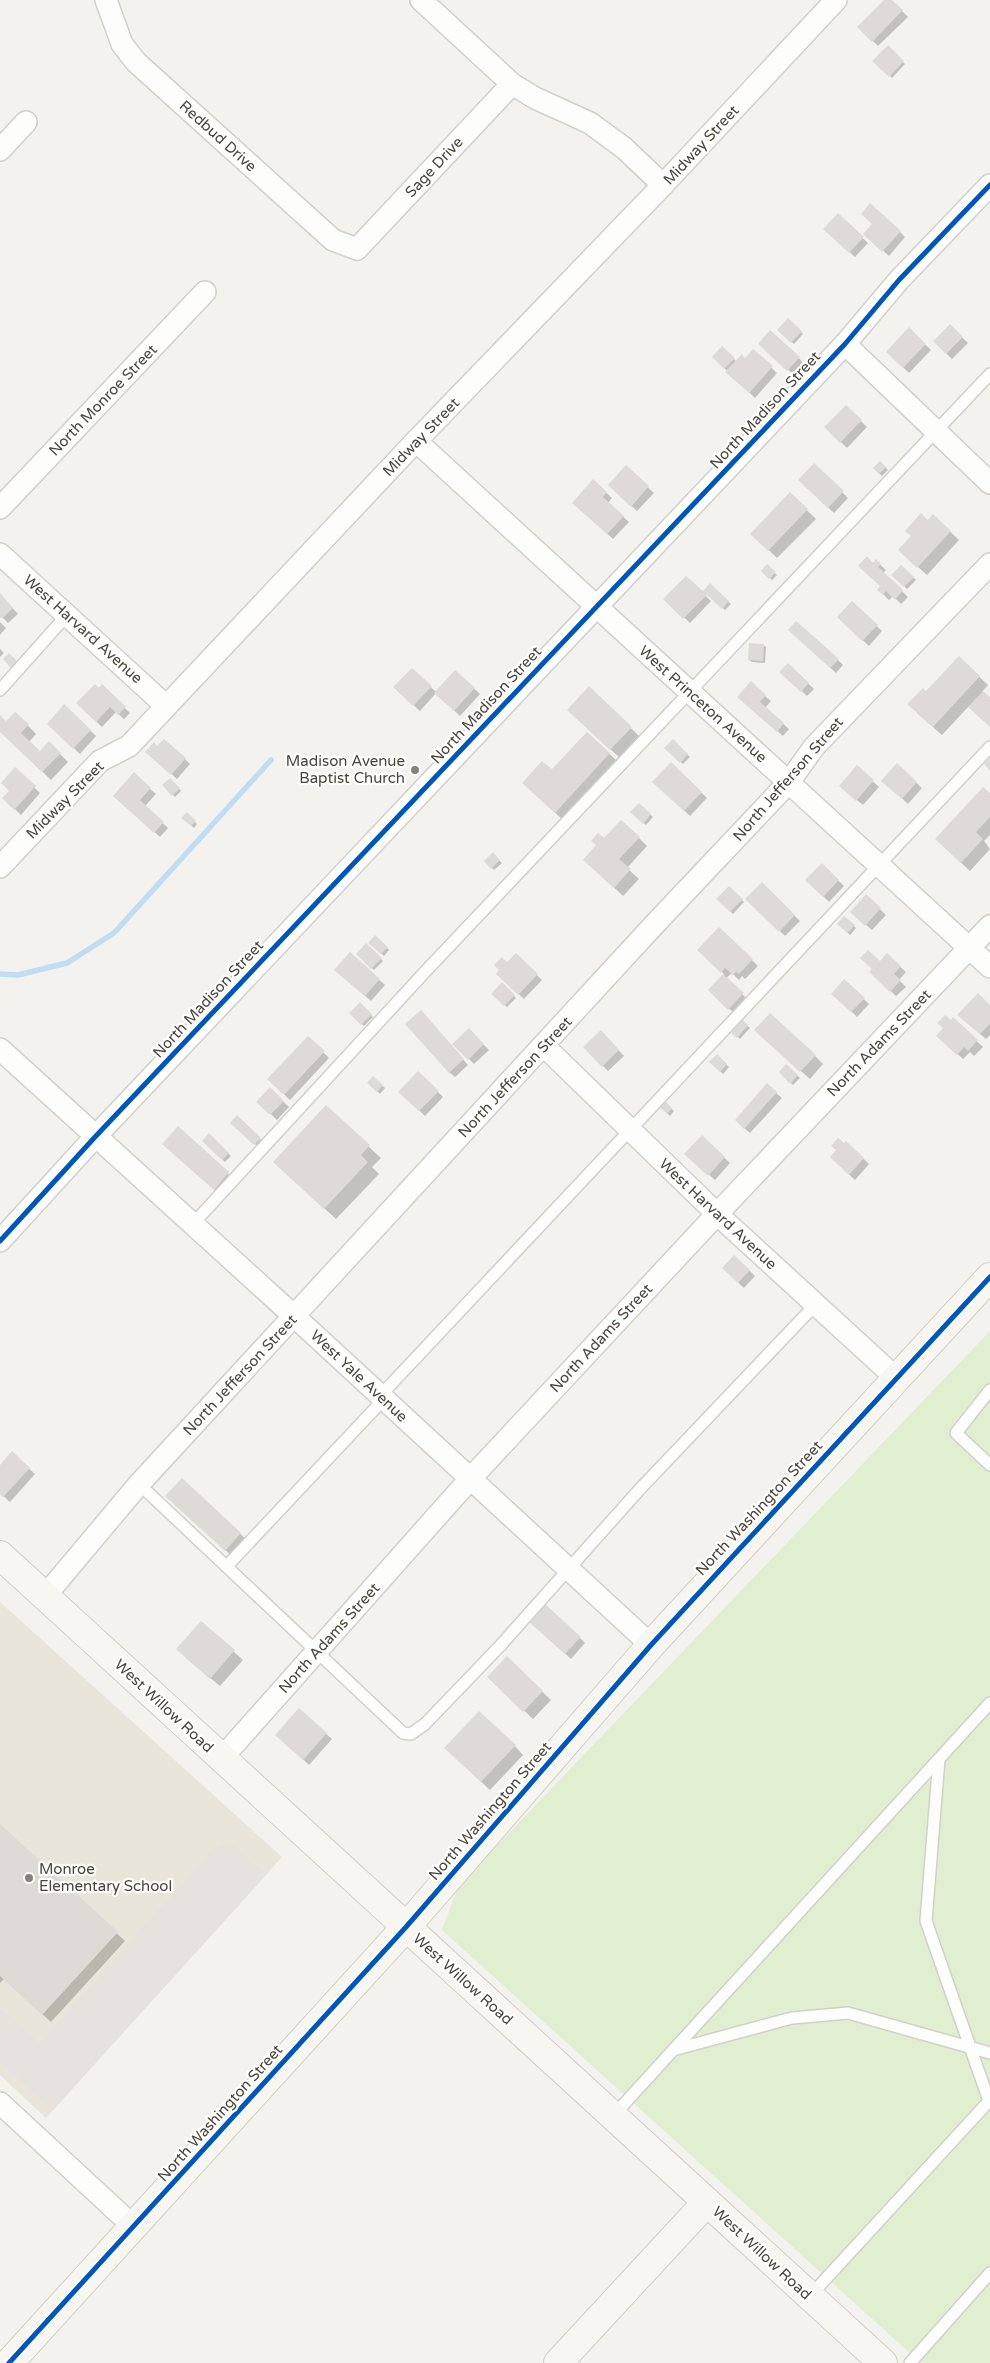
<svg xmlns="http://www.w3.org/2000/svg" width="990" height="2363" viewBox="0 0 990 2363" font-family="'Varela Round',sans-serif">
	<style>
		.education { fill: #eae5da }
		.green { fill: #e1eecf }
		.parking { fill: #e6e3df }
		.shadow { fill: #0003 }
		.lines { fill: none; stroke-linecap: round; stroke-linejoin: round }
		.stream { stroke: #c0ddf1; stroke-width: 5.5 }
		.building { fill: #dedbd6 }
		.lane-casing { stroke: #d2d0cb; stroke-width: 14 }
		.street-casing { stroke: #d2d0cb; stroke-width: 24 }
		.secondary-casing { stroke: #d3cfc5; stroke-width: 30 }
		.lane { stroke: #fdfdfc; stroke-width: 11 }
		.street { stroke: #fdfdfc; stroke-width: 21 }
		.secondary { stroke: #f7f6f1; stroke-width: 28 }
		.cycleway-casing { stroke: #fff; stroke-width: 8 }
		.cycleway { stroke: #0057b8; stroke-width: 5 }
		.poi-dot { fill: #868178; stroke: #fff; stroke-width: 2 }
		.labels { text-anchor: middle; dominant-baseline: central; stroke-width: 4.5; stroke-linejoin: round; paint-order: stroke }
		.street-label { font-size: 15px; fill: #4b4439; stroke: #fff }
		.poi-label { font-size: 15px; fill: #4b4439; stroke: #fff; text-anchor: end }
	</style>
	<rect width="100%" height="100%" fill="#f4f2ee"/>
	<polygon class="education" points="0,1602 282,1857 46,2118 0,2075"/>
	<polygon class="green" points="990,1331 990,2363 921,2363 442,1930 459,1885"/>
	<polygon class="parking" points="231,1843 267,1874 53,2110 0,2063 0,2008 39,2043 214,1848"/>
	<g class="shadow">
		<polygon points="886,0 891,0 908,17 878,46 859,27"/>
		<polygon points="888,47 905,64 892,78 874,61"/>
		<polygon points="838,215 868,243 855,257 825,229"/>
		<polygon points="873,224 900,232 905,237 889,256 870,239"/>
		<polygon points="788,320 803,334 794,344 779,330"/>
		<polygon points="950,326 968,343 952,359 934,341"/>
		<polygon points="909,329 931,350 909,373 887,352"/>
		<polygon points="722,348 737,362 746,360 753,351 777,373 755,398 713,357"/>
		<polygon points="765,349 799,358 804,364 794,375"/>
		<polygon points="846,407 867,427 847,448 826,427"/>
		<polygon points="880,462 888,470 882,476 874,468"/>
		<polygon points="814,464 848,498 834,513 799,480"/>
		<polygon points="626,467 654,493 637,511 609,485"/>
		<polygon points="593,481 612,498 608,503 629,522 613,539 579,508"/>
		<polygon points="790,494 816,519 777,558 752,534"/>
		<polygon points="934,516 959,540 927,575 909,559"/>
		<polygon points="876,561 886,570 883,573 908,597 901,604 893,596 889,600 879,590 882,586 873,564"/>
		<polygon points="767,566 777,575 772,580 763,571"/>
		<polygon points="901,566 916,580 907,589 893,575"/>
		<polygon points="686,577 711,601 690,623 665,599"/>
		<polygon points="710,585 731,604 725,610 704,591"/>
		<polygon points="0,594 18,614 8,623 0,615"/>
		<polygon points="852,603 882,631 869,646 838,617"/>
		<polygon points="0,622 6,628 0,635"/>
		<polygon points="795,635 838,660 843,665 836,673"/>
		<polygon points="763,645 766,647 765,663 752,662 749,660"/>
		<polygon points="0,649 4,653 0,657"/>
		<polygon points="959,658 988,685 982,692 990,699 990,726 969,706 942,735 917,713 926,693"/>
		<polygon points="788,664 814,689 807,696 781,672"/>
		<polygon points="412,669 436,692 455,671 480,694 460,716 436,693 420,711 395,687"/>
		<polygon points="102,686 130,713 124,719 116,712 102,727 77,703"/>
		<polygon points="589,688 640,737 620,758 577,718"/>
		<polygon points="765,696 771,701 765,708 789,729 783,736 744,702"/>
		<polygon points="64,706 96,736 80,754 49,724"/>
		<polygon points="16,713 36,734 29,742 40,753 49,743 68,762 51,780 0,731 0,716 6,723"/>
		<polygon points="587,733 618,762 564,821 532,791"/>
		<polygon points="673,741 690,757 683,764 666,748"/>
		<polygon points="158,748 185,759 190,764 177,779 153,757"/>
		<polygon points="671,764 707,798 690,816 654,782"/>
		<polygon points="897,765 922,788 908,804 889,786"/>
		<polygon points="857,767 879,787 863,805 846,791"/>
		<polygon points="15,769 40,793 21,815 4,798 10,791"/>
		<polygon points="170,779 181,791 175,797 164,785"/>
		<polygon points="150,789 156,794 145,806 168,828 160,837 120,801"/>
		<polygon points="990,795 990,835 984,841 990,849 970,871 945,848"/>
		<polygon points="639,804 653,817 646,825 632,812"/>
		<polygon points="187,814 197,824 194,828 183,818"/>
		<polygon points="639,838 647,846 627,868 639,879 623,896 593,868 604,840"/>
		<polygon points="493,854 502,863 494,870 486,861"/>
		<polygon points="822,865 844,886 829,902 807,880"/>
		<polygon points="762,884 800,921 785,936 747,899"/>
		<polygon points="729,888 744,902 733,914 718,899"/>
		<polygon points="866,896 886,915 872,930 857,917"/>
		<polygon points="844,917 856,928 850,935 839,924"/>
		<polygon points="719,929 758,966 745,979 742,976 739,980 732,973 726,978 748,1000 735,1014 709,990 724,974 699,950"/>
		<polygon points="375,937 389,950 384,956 370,943"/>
		<polygon points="366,945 383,961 374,970 358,954"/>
		<polygon points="350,954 385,985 371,1001 341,975"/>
		<polygon points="516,955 542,980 524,999 497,974"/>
		<polygon points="887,955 906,972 899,980 906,987 896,996 871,972"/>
		<polygon points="844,981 869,1004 857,1017 833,993"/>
		<polygon points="502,984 516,998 507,1007 493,994"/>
		<polygon points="360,1004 373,1017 364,1026 351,1013"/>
		<polygon points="990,1006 990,1035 986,1039 964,1020"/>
		<polygon points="426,1018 468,1065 455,1077 449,1072"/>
		<polygon points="953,1019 983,1047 974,1056 970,1052 963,1059 943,1041"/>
		<polygon points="743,1022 750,1028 740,1039 733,1033"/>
		<polygon points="469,1030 489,1050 474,1064 454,1044"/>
		<polygon points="601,1032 624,1056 608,1071 585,1047"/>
		<polygon points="308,1037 329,1058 290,1100 268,1079"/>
		<polygon points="764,1038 815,1056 823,1064 810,1079"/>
		<polygon points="717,1056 729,1067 723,1074 711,1062"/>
		<polygon points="786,1066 800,1078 793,1085 780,1072"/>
		<polygon points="418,1072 443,1097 425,1116 400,1092"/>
		<polygon points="373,1078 385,1088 380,1094 368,1083"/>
		<polygon points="270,1089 289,1107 277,1120 258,1102"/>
		<polygon points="776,1093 782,1098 750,1133 742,1126"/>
		<polygon points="665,1103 674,1111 670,1116 661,1107"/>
		<polygon points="326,1107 381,1158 372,1167 379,1174 336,1219 286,1173"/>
		<polygon points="237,1117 262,1141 257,1146 232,1123"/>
		<polygon points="178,1128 237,1182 223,1197 172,1152"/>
		<polygon points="209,1135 231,1156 225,1162 204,1141"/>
		<polygon points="702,1137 730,1163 715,1180 692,1159"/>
		<polygon points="846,1142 869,1164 855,1180 831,1157"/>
		<polygon points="734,1256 755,1276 744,1288 723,1268"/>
		<polygon points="12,1453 35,1474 10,1502 0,1493 0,1467"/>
		<polygon points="182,1479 249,1542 234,1558 175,1504"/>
		<polygon points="201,1622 243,1660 220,1686 186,1658"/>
		<polygon points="536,1627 580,1638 585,1643 571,1659"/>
		<polygon points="507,1658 551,1700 533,1719 489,1677"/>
		<polygon points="299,1710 332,1739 309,1765 283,1741"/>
		<polygon points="515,1746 523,1755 490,1790 455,1757"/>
		<polygon points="0,1826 125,1941 51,2022 4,1979 0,1983"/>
	</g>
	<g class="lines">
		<polyline class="stream" points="0,974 18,975 67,963 114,933 271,760"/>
	</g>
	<g class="building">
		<polygon points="884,0 892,0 903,10 872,42 857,27"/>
		<polygon points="888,45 904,61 889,77 872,61"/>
		<polygon points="870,203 901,231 882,252 863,234 872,224 861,214"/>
		<polygon points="838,213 864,237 849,253 823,229"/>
		<polygon points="788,318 802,331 791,343 777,330"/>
		<polygon points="950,324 963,337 946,354 933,341"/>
		<polygon points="909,327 926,344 903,368 886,352"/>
		<polygon points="770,330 800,357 787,371 758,344"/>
		<polygon points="722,346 735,358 724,369 712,357"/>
		<polygon points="753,349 773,366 749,393 725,372 742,354 745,358"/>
		<polygon points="846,405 862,420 840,443 824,427"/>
		<polygon points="880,461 886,467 879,474 873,468"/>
		<polygon points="814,463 844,491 828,508 798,480"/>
		<polygon points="626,465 649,486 631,507 608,485"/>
		<polygon points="593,479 607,492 603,497 624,516 607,534 572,503"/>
		<polygon points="790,492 808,509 768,551 750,534"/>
		<polygon points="921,513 928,520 933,514 951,531 917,568 898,550 911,536 905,531"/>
		<polygon points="867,556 873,563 876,559 881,564 878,567 903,590 895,600 886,591 883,595 877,590 880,586 858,566"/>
		<polygon points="767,564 776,572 769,579 761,571"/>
		<polygon points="901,565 914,577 904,587 891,575"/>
		<polygon points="686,576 703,591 710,583 729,601 722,609 707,595 683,619 663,599"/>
		<polygon points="0,593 13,608 2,619 0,617"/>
		<polygon points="852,601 878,625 862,641 837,617"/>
		<polygon points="796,621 839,659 830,668 788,630"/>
		<polygon points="749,643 764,644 763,661 748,660"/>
		<polygon points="9,653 18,662 11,668 3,659"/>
		<polygon points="959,656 980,676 933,727 907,704 923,688 926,691"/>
		<polygon points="788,663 809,683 801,692 779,672"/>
		<polygon points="412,668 432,686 413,706 393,687"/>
		<polygon points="455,670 475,688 454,711 434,693"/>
		<polygon points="751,681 766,695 760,702 784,723 777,732 737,697"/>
		<polygon points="95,684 99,688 102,684 126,707 118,715 110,707 96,722 76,703"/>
		<polygon points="589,686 632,727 610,750 567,710"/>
		<polygon points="983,691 990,697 990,727 968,707"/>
		<polygon points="64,704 91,730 73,749 47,724"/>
		<polygon points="15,712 29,724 21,733 40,751 49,741 61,753 42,772 0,732 0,715 6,721"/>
		<polygon points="587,732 610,753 555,813 522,783 542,761 552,769"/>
		<polygon points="164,739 186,758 171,775 145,752 154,742 157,746"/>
		<polygon points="673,739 688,754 680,763 664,748"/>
		<polygon points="990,758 990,770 984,764"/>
		<polygon points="671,762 702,792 684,811 652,782"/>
		<polygon points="897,763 917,782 902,799 881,781"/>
		<polygon points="857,765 874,780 856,801 839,786"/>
		<polygon points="15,767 36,786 14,810 2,798 9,791 1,783"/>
		<polygon points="134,772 151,788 140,800 164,822 154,833 113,796"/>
		<polygon points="170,778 180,788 172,796 162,785"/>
		<polygon points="983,787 990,793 990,817 976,832 983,839 961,863 935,839"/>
		<polygon points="639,803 651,814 643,824 630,812"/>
		<polygon points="187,812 196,821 191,826 181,818"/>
		<polygon points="621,820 640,837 619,859 631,869 614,888 583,860 596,845 591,841 598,833 604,838"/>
		<polygon points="493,852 500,860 491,869 484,861"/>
		<polygon points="822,863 839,880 823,897 805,880"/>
		<polygon points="762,882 795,915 779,932 745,899"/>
		<polygon points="729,886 743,899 730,912 716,899"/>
		<polygon points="866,894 881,908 865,926 850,912"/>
		<polygon points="844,916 855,925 847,933 837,924"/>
		<polygon points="719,927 753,959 739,974 736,972 733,975 725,968 721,973 697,950"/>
		<polygon points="375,935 388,947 381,954 368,943"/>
		<polygon points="366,943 382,958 371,969 356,954"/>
		<polygon points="868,950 880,961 887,953 901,966 894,974 901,980 890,992 869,972 872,969 860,958"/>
		<polygon points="350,952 380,979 365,996 334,970"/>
		<polygon points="516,953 538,974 518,995 496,974 499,970 494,965 502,957 507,962"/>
		<polygon points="723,974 744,993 728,1010 708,990"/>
		<polygon points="844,979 865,998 851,1012 831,994"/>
		<polygon points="502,982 515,995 504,1006 491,994"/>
		<polygon points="978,993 990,1005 990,1024 980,1034 957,1015"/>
		<polygon points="360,1002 372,1014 361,1025 349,1013"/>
		<polygon points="421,1010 464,1059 449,1073 405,1024"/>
		<polygon points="770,1013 816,1055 800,1072 754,1030"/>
		<polygon points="945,1015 951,1020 953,1017 978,1040 968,1051 964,1047 957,1055 936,1036 943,1028 937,1023"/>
		<polygon points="743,1020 748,1025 737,1038 731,1033"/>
		<polygon points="469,1028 484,1044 468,1060 452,1044"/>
		<polygon points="601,1030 619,1050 602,1067 583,1047"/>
		<polygon points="308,1036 325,1051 284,1095 267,1079"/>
		<polygon points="717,1054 727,1064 720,1072 709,1062"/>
		<polygon points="786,1064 798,1075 790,1084 779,1072"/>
		<polygon points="418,1071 439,1091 419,1111 398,1092"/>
		<polygon points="373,1076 383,1085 377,1092 367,1083"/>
		<polygon points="767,1083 777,1092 744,1129 735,1120"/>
		<polygon points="270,1087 284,1101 270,1115 256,1102"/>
		<polygon points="665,1101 672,1108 667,1114 659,1107"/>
		<polygon points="326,1105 370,1145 361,1155 368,1162 324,1209 273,1162"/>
		<polygon points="237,1115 261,1138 254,1145 230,1123"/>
		<polygon points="178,1126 229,1172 214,1190 162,1144"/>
		<polygon points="209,1133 229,1153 222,1160 202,1141"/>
		<polygon points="702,1135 725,1157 708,1176 684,1154"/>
		<polygon points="838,1138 844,1143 846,1141 864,1158 849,1175 830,1157 836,1150 831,1146"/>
		<polygon points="734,1255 750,1270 738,1283 722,1268"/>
		<polygon points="12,1451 30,1468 3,1497 0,1494 0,1465"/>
		<polygon points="182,1478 241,1533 225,1551 165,1496"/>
		<polygon points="545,1604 581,1637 565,1654 529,1622"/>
		<polygon points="201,1621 235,1650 210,1679 176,1649"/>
		<polygon points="507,1656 543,1691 523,1712 487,1677"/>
		<polygon points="299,1708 327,1733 303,1760 275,1735"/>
		<polygon points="479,1711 516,1745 481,1782 444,1748"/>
		<polygon points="0,1824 118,1932 42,2015 0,1976"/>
	</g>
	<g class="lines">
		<g class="lane-casing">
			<g id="lane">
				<polyline points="0,690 67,615"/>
				<polyline points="192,1225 423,974 990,374"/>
				<polyline points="990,1390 956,1433 990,1465"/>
				<polyline points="380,1396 990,747"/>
				<polyline points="139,1484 403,1733 411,1734 425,1724 500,1646 639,1490 816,1304"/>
				<polyline points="227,1566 384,1399"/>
				<polyline points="939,1759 926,1921 989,2101"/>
				<polyline points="673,2050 792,2018 848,2013 990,2053"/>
				<polyline points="613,2116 990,1703"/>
				<polyline points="810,2296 990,2100"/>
				<polyline points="910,2363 990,2273"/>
			</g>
		</g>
		<g class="street-casing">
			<g id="street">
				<polyline points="106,0 122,44 136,62 333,240 357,249 512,84"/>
				<polyline points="421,0 512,84 535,98 590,123 624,148 663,185"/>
				<polyline points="0,150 26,122"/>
				<polyline points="845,344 990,483"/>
				<polyline points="416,441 990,967"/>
				<polyline points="0,508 205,292"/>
				<polyline points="0,554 166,706"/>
				<polyline points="0,867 100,761 129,746 416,441 663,185 836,0"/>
				<polyline points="544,1046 717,1214 896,1378"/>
				<polyline points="0,1049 294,1316 651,1645"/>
				<polyline points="0,1241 95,1137 845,344 899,280 990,185"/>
				<polyline points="45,1596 139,1484 653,926 789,782 814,747 990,564"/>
				<polyline points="221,1759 470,1479 717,1214 990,926"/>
				<polyline points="0,2103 133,2226"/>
			</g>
		</g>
		<g class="secondary-casing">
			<g id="secondary">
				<polyline points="0,1555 883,2363"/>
				<polyline points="9,2363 406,1927 651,1645 990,1277"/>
				<polyline points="558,2363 707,2202"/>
			</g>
		</g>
		<use href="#lane" class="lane"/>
		<use href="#street" class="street"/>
		<use href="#secondary" class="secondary"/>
		<g class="cycleway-casing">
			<g id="cycleway">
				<polyline points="0,1241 95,1137 845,344 899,280 990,185"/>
				<polyline points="9,2363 406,1927 651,1645 990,1277"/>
			</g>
		</g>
		<use href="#cycleway" class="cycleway"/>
	</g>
	<g class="poi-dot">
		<circle cx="415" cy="770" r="5"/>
		<circle cx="29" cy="1878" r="5"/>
	</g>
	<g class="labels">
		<g class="street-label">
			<text transform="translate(218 136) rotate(42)">Redbud Drive</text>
			<text transform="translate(701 145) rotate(-47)">Midway Street</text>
			<text transform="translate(434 167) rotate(-47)">Sage Drive</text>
			<text transform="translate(103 400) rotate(-46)">North Monroe Street</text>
			<text transform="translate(765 410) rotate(-47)">North Madison Street</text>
			<text transform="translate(421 437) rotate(-46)">Midway Street</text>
			<text transform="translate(83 629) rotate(42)">West Harvard Avenue</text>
			<text transform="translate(703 704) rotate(42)">West Princeton Avenue</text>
			<text transform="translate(486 705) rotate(-47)">North Madison Street</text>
			<text transform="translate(788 779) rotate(-49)">North Jefferson Street</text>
			<text transform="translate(65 800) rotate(-45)">Midway Street</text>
			<text transform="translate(208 999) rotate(-47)">North Madison Street</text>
			<text transform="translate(879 1043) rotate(-46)">North Adams Street</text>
			<text transform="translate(515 1077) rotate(-47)">North Jefferson Street</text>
			<text transform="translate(718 1214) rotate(43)">West Harvard Avenue</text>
			<text transform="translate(601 1338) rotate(-47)">North Adams Street</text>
			<text transform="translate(240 1375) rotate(-47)">North Jefferson Street</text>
			<text transform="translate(359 1376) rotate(43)">West Yale Avenue</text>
			<text transform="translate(759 1508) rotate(-47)">North Washington Street</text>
			<text transform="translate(329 1638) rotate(-48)">North Adams Street</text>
			<text transform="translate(164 1706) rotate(43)">West Willow Road</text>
			<text transform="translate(490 1811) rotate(-49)">North Washington Street</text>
			<text transform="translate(463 1979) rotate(42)">West Willow Road</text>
			<text transform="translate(220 2113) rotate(-48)">North Washington Street</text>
			<text transform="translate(762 2253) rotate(43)">West Willow Road</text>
		</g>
		<g class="poi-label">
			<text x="405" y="761">Madison Avenue<tspan x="405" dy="17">Baptist Church</tspan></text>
			<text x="39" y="1869" text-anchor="start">Monroe<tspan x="39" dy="17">Elementary School</tspan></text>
		</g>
	</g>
</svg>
